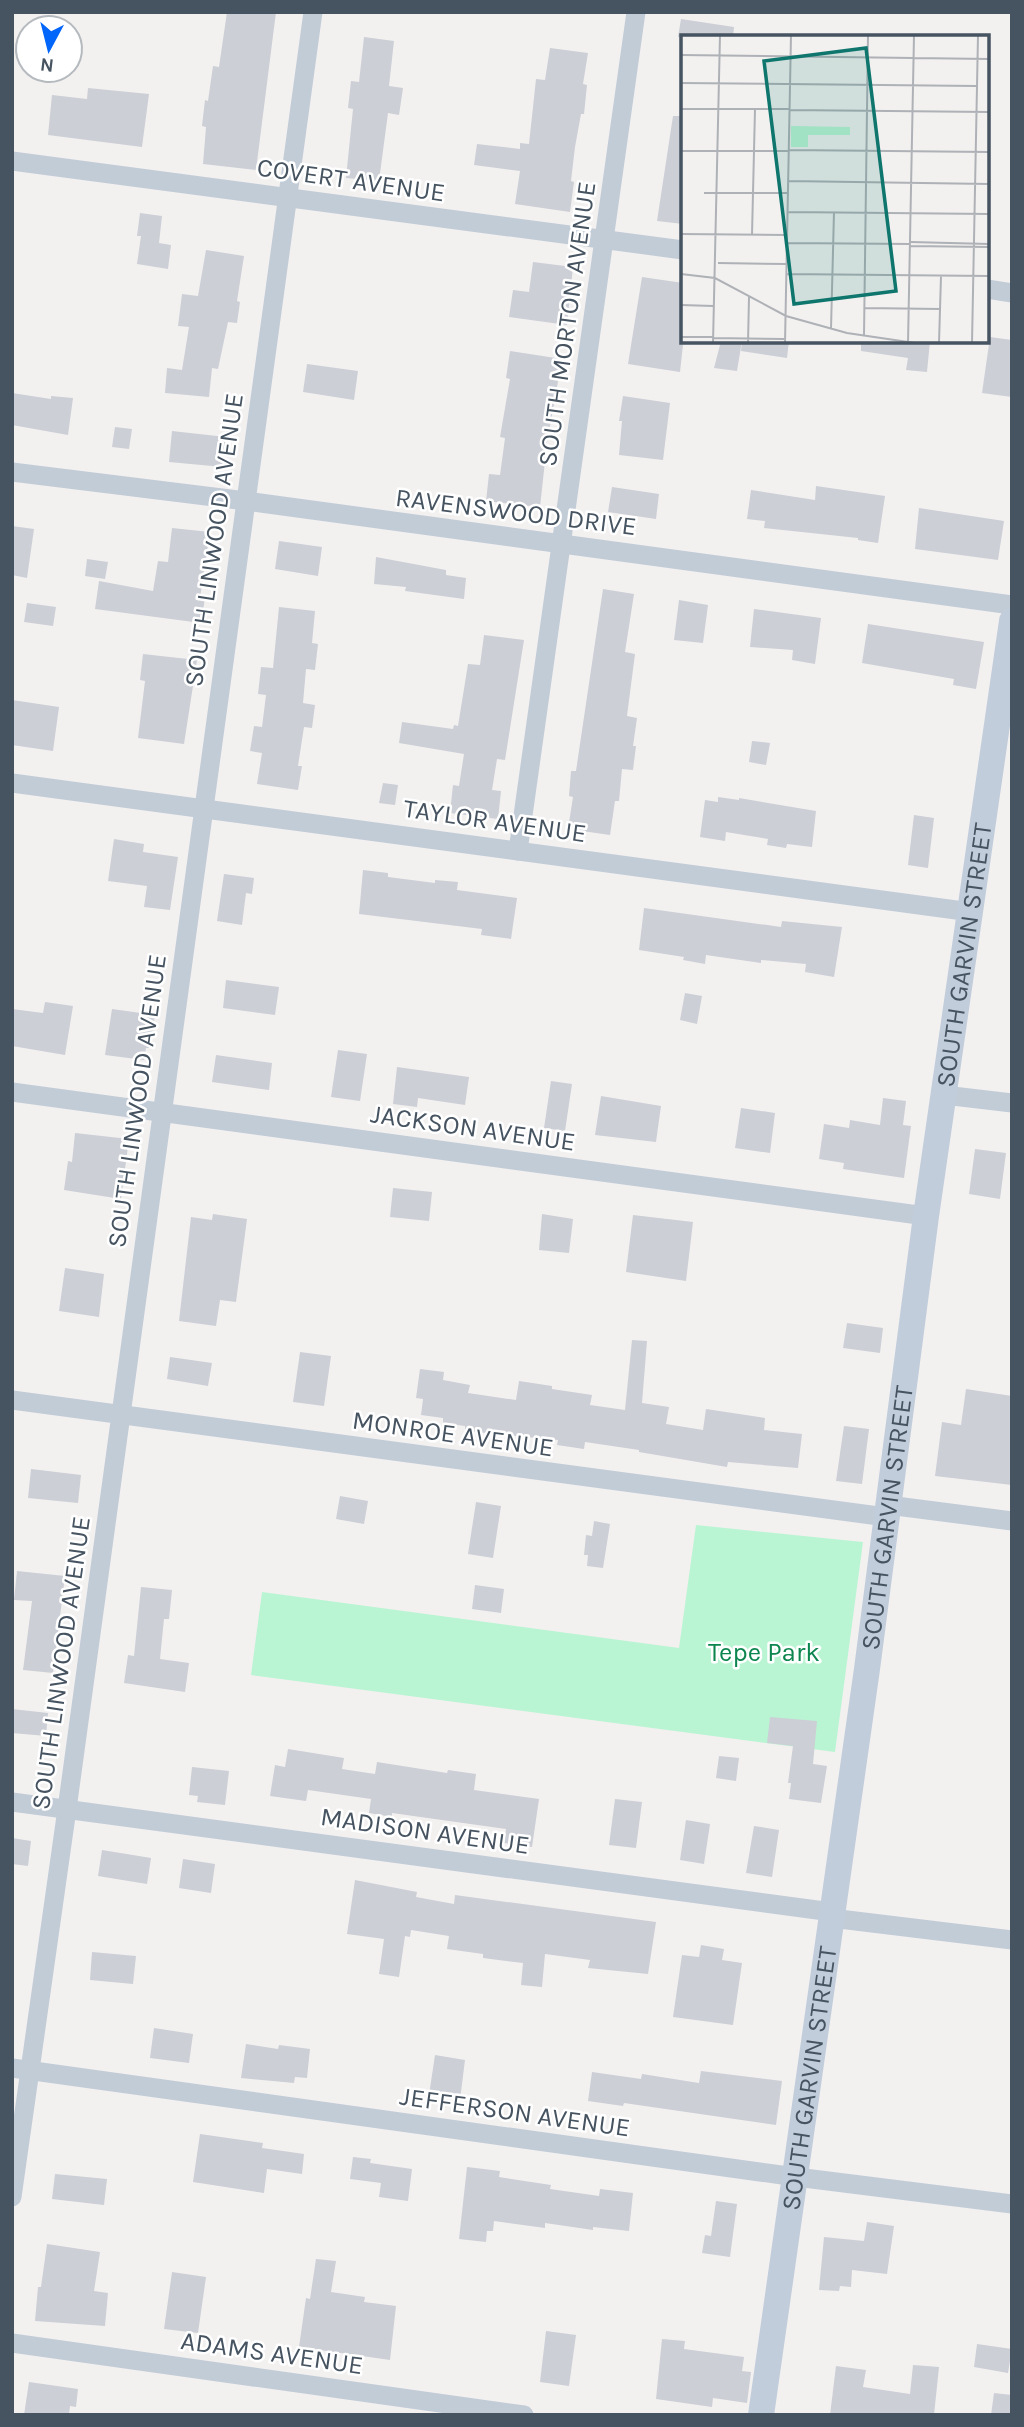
<svg xmlns="http://www.w3.org/2000/svg" width="1024" height="2427" viewBox="0 0 1024 2427" font-family="Karla,sans-serif">
	<style>
		.green { fill: #baf5d3 }
		.building { fill: #cccfd6 }
		.lines { fill: none; stroke-linecap: round; stroke-linejoin: round }
		.street { stroke: #c2ccd7; stroke-width: 19 }
		.secondary { stroke: #c1cddb; stroke-width: 26 }
		.labels { text-anchor: middle; dominant-baseline: central; stroke-width: 5; stroke-linejoin: round; paint-order: stroke }
		.street-label { font-size: 26px; fill: #465360; stroke: #fff }
		.park-label { font-size: 26px; fill: #0c864e; stroke: #fff }
		.inset-road { fill: none; stroke: #aeb1b6; stroke-width: 2 }
		.view { fill: #0f766e; fill-opacity: 0.15; stroke: #0f766e; stroke-width: 3.5 }
		.inset-edge { fill: none; stroke: #465360; stroke-width: 3.5 }
	</style>
	<rect width="100%" height="100%" fill="#f3f0f0"/>
	<polygon class="green" points="696,1525 863,1542 835,1752 251,1675 262,1592 679,1648"/>
	<g class="building">
		<polygon points="227,12 276,12 256,170 203,164 206,127 202,126 205,100 208,101 213,66 219,67"/>
		<polygon points="681,19 734,27 733,37 678,37"/>
		<polygon points="364,37 394,41 389,86 403,88 399,115 388,113 379,181 346,178 353,109 348,108 351,81 359,82"/>
		<polygon points="550,48 588,53 583,84 587,85 584,114 581,114 575,147 571,181 574,182 570,212 515,204 520,171 474,165 477,144 520,149 520,143 529,144 536,79 545,80"/>
		<polygon points="88,88 149,94 142,147 48,135 52,95 87,99"/>
		<polygon points="673,116 683,116 683,224 657,221"/>
		<polygon points="140,213 162,216 159,243 171,245 168,269 137,264 141,236 137,236"/>
		<polygon points="206,250 244,256 237,301 240,302 237,323 228,322 218,369 212,368 209,397 165,393 167,368 182,370 189,327 178,326 182,294 198,296"/>
		<polygon points="533,262 573,267 567,325 509,317 513,290 529,292"/>
		<polygon points="642,277 683,283 681,344 683,345 680,372 628,364"/>
		<polygon points="990,337 1012,340 1012,397 982,393"/>
		<polygon points="721,341 742,341 737,371 714,368"/>
		<polygon points="742,341 789,341 787,358 741,351"/>
		<polygon points="861,341 930,341 927,372 906,370 908,358 861,351"/>
		<polygon points="510,351 562,359 547,443 540,507 486,501 489,474 500,475 505,438 500,437 510,379 506,378"/>
		<polygon points="307,364 358,371 354,400 303,392"/>
		<polygon points="12,393 51,399 51,396 73,398 68,435 12,425"/>
		<polygon points="623,396 670,403 663,460 619,455 622,421 619,421"/>
		<polygon points="115,427 132,429 129,449 112,447"/>
		<polygon points="172,431 226,437 223,467 169,462"/>
		<polygon points="816,486 885,496 878,543 858,540 858,538 764,528 765,521 747,519 751,490 815,500"/>
		<polygon points="612,487 659,494 656,519 608,512"/>
		<polygon points="919,508 1004,521 998,560 915,549"/>
		<polygon points="12,526 34,529 27,578 12,575"/>
		<polygon points="172,528 210,532 200,598 205,598 201,623 95,609 99,581 153,591 158,561 168,562"/>
		<polygon points="279,541 322,547 318,576 275,569"/>
		<polygon points="376,557 446,570 446,575 466,578 464,599 405,591 406,587 374,584"/>
		<polygon points="87,559 108,562 105,579 85,576"/>
		<polygon points="603,589 634,594 625,652 635,654 627,716 637,718 633,746 636,746 633,770 622,769 619,801 615,801 610,835 568,829 573,797 569,796 571,771 576,771"/>
		<polygon points="679,600 708,605 703,643 674,640"/>
		<polygon points="27,603 56,607 53,626 24,622"/>
		<polygon points="279,607 315,611 312,643 318,644 315,670 306,669 303,703 315,705 312,728 304,727 298,766 302,766 298,790 257,784 262,753 250,751 254,726 262,727 266,695 258,694 261,667 273,668"/>
		<polygon points="754,609 821,618 815,664 792,660 793,650 750,647"/>
		<polygon points="868,624 984,642 976,689 953,685 954,679 862,663"/>
		<polygon points="484,635 524,640 505,760 497,759 492,790 501,791 498,819 450,813 453,785 459,786 464,754 399,743 402,722 453,729 454,725 458,726 468,664 480,665"/>
		<polygon points="143,654 197,660 184,744 138,738 145,681 140,680"/>
		<polygon points="12,700 59,707 53,751 12,745"/>
		<polygon points="752,741 770,743 766,765 749,762"/>
		<polygon points="383,783 398,785 395,805 379,803"/>
		<polygon points="718,797 739,800 739,798 816,811 812,847 787,844 786,848 767,845 768,839 726,832 725,841 700,837 705,800 718,802"/>
		<polygon points="914,815 934,818 928,868 908,865"/>
		<polygon points="114,839 144,844 143,852 178,857 170,910 144,907 147,886 108,881"/>
		<polygon points="363,870 388,873 388,877 435,883 435,880 458,882 457,890 517,898 511,939 481,935 482,929 359,914"/>
		<polygon points="224,874 254,878 252,894 246,893 242,925 217,921"/>
		<polygon points="644,908 781,927 782,921 842,927 834,977 805,972 806,964 761,960 761,963 706,955 705,964 683,960 684,957 639,950"/>
		<polygon points="226,980 279,987 275,1015 223,1008"/>
		<polygon points="685,993 702,996 697,1024 680,1020"/>
		<polygon points="45,1002 73,1006 65,1055 12,1046 12,1009 43,1013"/>
		<polygon points="112,1009 155,1015 150,1048 146,1048 144,1060 105,1055"/>
		<polygon points="338,1050 367,1054 360,1101 331,1097"/>
		<polygon points="216,1055 272,1063 269,1090 212,1082"/>
		<polygon points="397,1067 469,1077 465,1105 418,1098 417,1107 393,1104"/>
		<polygon points="551,1081 572,1084 565,1131 544,1128"/>
		<polygon points="601,1096 661,1106 656,1142 595,1135"/>
		<polygon points="883,1098 906,1101 903,1125 911,1126 904,1178 843,1169 844,1163 819,1159 824,1124 849,1128 850,1120 880,1125"/>
		<polygon points="741,1108 775,1113 770,1153 735,1148"/>
		<polygon points="75,1133 129,1139 121,1199 64,1190 68,1161 72,1162"/>
		<polygon points="975,1149 1006,1153 1000,1199 969,1194"/>
		<polygon points="393,1188 432,1192 429,1221 390,1217"/>
		<polygon points="213,1214 247,1219 236,1302 220,1300 216,1326 179,1321 191,1217 212,1220"/>
		<polygon points="542,1214 573,1219 569,1253 539,1250"/>
		<polygon points="633,1215 693,1222 686,1281 626,1272"/>
		<polygon points="65,1268 104,1274 99,1317 59,1311"/>
		<polygon points="847,1323 883,1328 880,1353 843,1348"/>
		<polygon points="632,1340 647,1341 642,1403 669,1407 666,1424 703,1430 706,1409 765,1418 764,1430 802,1434 798,1468 728,1462 727,1467 639,1452 639,1450 585,1442 584,1449 557,1445 558,1440 465,1431 465,1426 443,1423 443,1418 421,1415 423,1399 416,1398 420,1369 444,1372 443,1380 470,1385 468,1393 516,1400 519,1381 552,1386 552,1389 592,1395 590,1405 625,1410"/>
		<polygon points="300,1352 331,1356 324,1406 293,1402"/>
		<polygon points="170,1357 212,1363 208,1386 167,1379"/>
		<polygon points="966,1389 1012,1396 1012,1485 935,1476 942,1422 961,1425"/>
		<polygon points="844,1426 869,1429 862,1484 836,1481"/>
		<polygon points="31,1469 81,1475 78,1503 28,1498"/>
		<polygon points="340,1496 368,1501 364,1524 336,1519"/>
		<polygon points="476,1502 501,1506 493,1558 468,1554"/>
		<polygon points="594,1521 610,1524 603,1568 587,1566 588,1555 584,1555 586,1535 592,1536"/>
		<polygon points="17,1571 65,1576 53,1673 23,1670 32,1601 14,1600"/>
		<polygon points="475,1585 504,1589 501,1613 472,1609"/>
		<polygon points="141,1587 172,1590 169,1619 164,1619 160,1659 189,1663 185,1692 124,1683 128,1655 134,1656"/>
		<polygon points="12,1709 48,1713 46,1736 12,1733"/>
		<polygon points="770,1717 817,1721 813,1764 827,1766 821,1803 789,1799 791,1783 788,1783 793,1746 767,1743"/>
		<polygon points="288,1749 344,1758 342,1769 375,1774 377,1762 447,1773 448,1770 476,1774 474,1790 539,1799 532,1847 504,1843 506,1829 392,1813 392,1817 369,1813 371,1799 308,1790 306,1801 270,1796 275,1765 285,1767"/>
		<polygon points="719,1756 739,1758 736,1781 716,1778"/>
		<polygon points="192,1767 229,1771 225,1805 197,1802 198,1796 189,1795"/>
		<polygon points="615,1799 642,1802 636,1848 609,1845"/>
		<polygon points="686,1820 710,1824 704,1864 680,1860"/>
		<polygon points="754,1826 779,1830 772,1877 746,1873"/>
		<polygon points="12,1838 31,1841 28,1866 12,1864"/>
		<polygon points="102,1850 151,1858 147,1884 98,1876"/>
		<polygon points="183,1859 215,1864 211,1893 179,1888"/>
		<polygon points="355,1880 417,1892 416,1897 454,1904 455,1895 656,1922 648,1974 588,1968 590,1960 545,1954 542,1987 521,1985 523,1963 483,1958 483,1954 447,1949 449,1936 411,1930 410,1937 405,1936 399,1977 379,1974 384,1939 347,1934"/>
		<polygon points="701,1945 724,1949 722,1960 742,1963 733,2025 673,2017 682,1955 699,1957"/>
		<polygon points="92,1952 136,1956 133,1984 90,1980"/>
		<polygon points="154,2028 193,2034 189,2063 150,2058"/>
		<polygon points="246,2044 278,2049 279,2045 310,2049 307,2078 295,2077 294,2083 241,2078"/>
		<polygon points="435,2055 465,2060 460,2100 429,2095"/>
		<polygon points="701,2071 782,2081 776,2125 624,2103 623,2106 588,2101 592,2072 641,2079 642,2074 699,2083"/>
		<polygon points="200,2134 263,2143 262,2148 304,2154 302,2174 267,2169 264,2193 193,2182"/>
		<polygon points="353,2157 371,2159 370,2163 412,2169 408,2201 379,2197 381,2183 350,2179"/>
		<polygon points="467,2167 500,2171 499,2177 551,2185 550,2189 599,2196 600,2189 633,2193 629,2231 593,2227 593,2230 545,2223 545,2228 494,2221 493,2231 487,2231 486,2242 459,2239"/>
		<polygon points="55,2174 107,2179 104,2205 52,2199"/>
		<polygon points="716,2201 737,2204 730,2257 702,2253 705,2235 711,2236"/>
		<polygon points="867,2222 894,2226 887,2274 852,2270 851,2287 840,2286 839,2291 819,2290 824,2237 864,2241"/>
		<polygon points="47,2244 100,2252 94,2291 108,2293 105,2326 35,2321 38,2287 41,2287"/>
		<polygon points="316,2259 336,2261 331,2292 365,2297 364,2302 396,2306 390,2360 299,2347 306,2298 310,2299"/>
		<polygon points="172,2272 206,2277 198,2333 164,2329"/>
		<polygon points="546,2331 576,2335 569,2386 540,2382"/>
		<polygon points="662,2339 685,2341 684,2349 744,2357 742,2371 751,2372 747,2403 713,2398 712,2407 656,2399"/>
		<polygon points="977,2344 1012,2349 1008,2373 974,2367"/>
		<polygon points="913,2365 939,2367 934,2415 830,2415 836,2366 866,2370 863,2387 910,2394"/>
		<polygon points="29,2382 78,2389 76,2407 70,2406 69,2415 24,2415"/>
		<polygon points="994,2393 1012,2395 1012,2415 991,2415"/>
	</g>
	<g class="lines">
		<g class="street">
			<polyline points="12,161 683,250"/>
			<polyline points="987,289 1012,293"/>
			<polyline points="12,472 246,501 1012,605"/>
			<polyline points="12,783 971,912"/>
			<polyline points="518,851 636,12"/>
			<polyline points="12,1092 926,1216"/>
			<polyline points="944,1095 1012,1103"/>
			<polyline points="12,1400 886,1517"/>
			<polyline points="888,1505 1012,1521"/>
			<polyline points="12,1802 832,1912"/>
			<polyline points="831,1918 1012,1940"/>
			<polyline points="12,2068 796,2177 1012,2204"/>
			<polyline points="12,2197 67,1809 313,12"/>
			<polyline points="12,2343 524,2415"/>
		</g>
		<path class="secondary" id="s1" d="M761,2415l106,-746 59,-453 86,-595"/>
	</g>
	<g class="labels">
		<g class="street-label">
			<text transform="translate(351 180) rotate(8)">COVERT AVENUE</text>
			<text transform="translate(567 324) rotate(-82)">SOUTH MORTON AVENUE</text>
			<text transform="translate(516 512) rotate(7)">RAVENSWOOD DRIVE</text>
			<text transform="translate(214 540) rotate(-82)">SOUTH LINWOOD AVENUE</text>
			<text transform="translate(495 821) rotate(8)">TAYLOR AVENUE</text>
			<text stroke="none"><textPath href="#s1" startOffset="1474">SOUTH GARVIN STREET</textPath></text>
			<text transform="translate(137 1101) rotate(-82)">SOUTH LINWOOD AVENUE</text>
			<text transform="translate(473 1128) rotate(8)">JACKSON AVENUE</text>
			<text transform="translate(453 1434) rotate(8)">MONROE AVENUE</text>
			<text stroke="none"><textPath href="#s1" startOffset="906">SOUTH GARVIN STREET</textPath></text>
			<text transform="translate(61 1663) rotate(-82)">SOUTH LINWOOD AVENUE</text>
			<text transform="translate(425 1831) rotate(8)">MADISON AVENUE</text>
			<text stroke="none"><textPath href="#s1" startOffset="340">SOUTH GARVIN STREET</textPath></text>
			<text transform="translate(515 2112) rotate(8)">JEFFERSON AVENUE</text>
			<text transform="translate(272 2353) rotate(8)">ADAMS AVENUE</text>
		</g>
		<g class="park-label">
			<text x="764" y="1652">Tepe Park</text>
		</g>
	</g>
	<g transform="translate(681 35)">
		<rect width="308" height="308" fill="#f3f0f0"/>
		<path d="M110,91l59,1v8h-42v12h-17z" fill="#baf5d3"/>
		<path class="inset-road" d="M0,20l308,4M0,48l295,3M0,74h108M108,75l200,2M108,115l200,2M0,116h108M107,146l201,3M23,158h84M107,177l201,2M0,199l106,1M71,200l3,-126M230,207l78,2M106,208l123,1M229,211l79,1M37,228l68,1M0,239l34,4 71,38 61,17 68,10M105,239l203,2M0,270l32,1M183,273l76,1M150,294l3,-117M183,300l4,-300M0,302h32M32,303l71,1M32,308l7,-308M67,308l1,-46M104,308l6,-308M227,308l6,-308M258,308l2,-67M291,308l6,-308"/>
		<path class="view" d="M185,13l30,243 -102,13 -30,-243z"/>
		<rect width="308" height="308" class="inset-edge"/>
	</g>
	<rect width="1024" height="2427" fill="none" stroke="#465360" stroke-width="28"/>
	<g transform="translate(49 49) rotate(187)"><circle r="33" fill="#ffffff" stroke="#b5babf" stroke-width="2"/>
	<path d="M0-5L12 26L0 18L-12 26Z" fill="#0366fa"/>
	<text y="-10" font-size="19" font-weight="bold" text-anchor="middle" fill="#465360">N</text>
	</g>
</svg>
